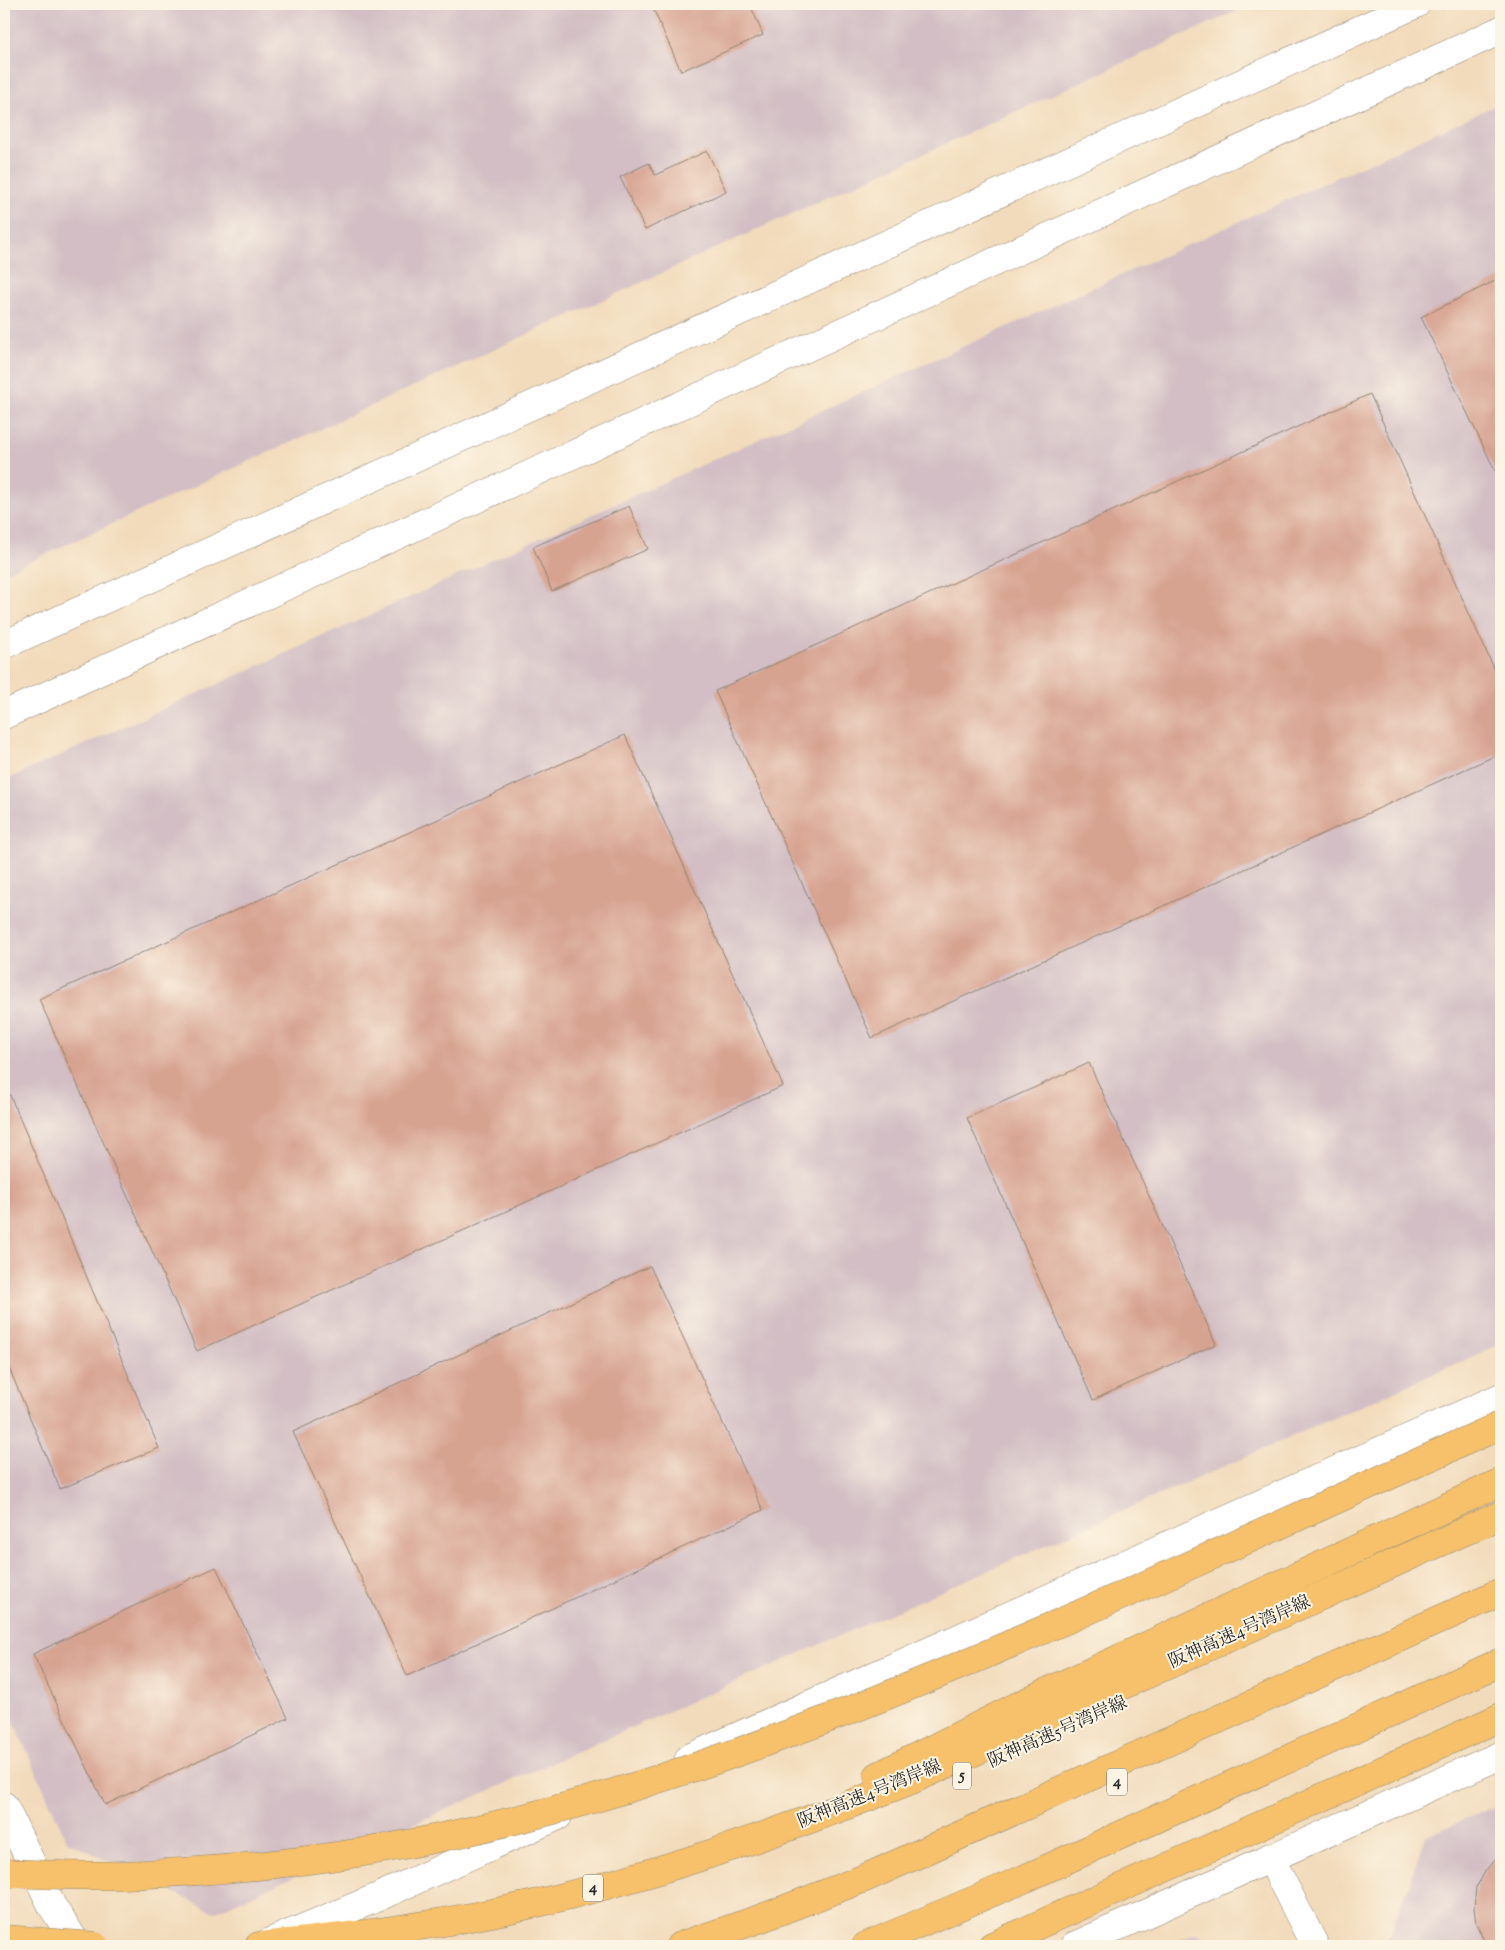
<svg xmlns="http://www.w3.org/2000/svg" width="1505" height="1950" viewBox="0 0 1505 1950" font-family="'Sorts Mill Goudy','Noto Serif JP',serif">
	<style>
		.industrial { fill: #d2bec4 }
		.building { fill: #d7a391 }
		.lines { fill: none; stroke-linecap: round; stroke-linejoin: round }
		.minor-casing { stroke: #8e8373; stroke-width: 29 }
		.highway-casing { stroke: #8e8373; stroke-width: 29 }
		.minor { stroke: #fff; stroke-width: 28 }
		.highway { stroke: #f6c16b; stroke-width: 28 }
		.highway-bridge-casing { stroke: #8e8373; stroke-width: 29; stroke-linecap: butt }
		.highway-bridge { stroke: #f6c16b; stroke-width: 28 }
		.labels { text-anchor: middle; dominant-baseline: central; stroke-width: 4; stroke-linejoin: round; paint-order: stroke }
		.shield { fill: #fcf5e5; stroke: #6a6863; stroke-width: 1 }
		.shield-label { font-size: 16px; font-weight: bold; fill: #2b2b2b }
		.street-label { font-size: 18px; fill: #2b2b2b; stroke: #fcf5e5 }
	</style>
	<rect width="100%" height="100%" fill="#fcf5e5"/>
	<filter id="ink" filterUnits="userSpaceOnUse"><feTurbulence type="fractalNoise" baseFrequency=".02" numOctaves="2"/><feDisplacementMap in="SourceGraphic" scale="10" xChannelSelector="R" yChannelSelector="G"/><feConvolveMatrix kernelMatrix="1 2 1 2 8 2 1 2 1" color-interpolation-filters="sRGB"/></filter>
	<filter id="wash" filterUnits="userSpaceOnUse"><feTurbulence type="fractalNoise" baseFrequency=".0096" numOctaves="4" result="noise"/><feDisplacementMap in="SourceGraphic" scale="20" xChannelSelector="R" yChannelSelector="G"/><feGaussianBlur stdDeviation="1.12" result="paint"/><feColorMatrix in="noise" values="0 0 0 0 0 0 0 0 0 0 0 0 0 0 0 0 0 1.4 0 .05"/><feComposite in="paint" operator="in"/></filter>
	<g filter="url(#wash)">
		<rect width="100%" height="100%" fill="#f2dbbb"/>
		<g class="industrial">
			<polygon points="4,4 1252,4 4,573"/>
			<polygon points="1501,103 1501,1344 214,1912 67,1841 4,1700 4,781"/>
			<polygon points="1501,1804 1501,1946 1389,1946 1387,1942 1426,1836"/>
			<polygon points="1196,1933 1222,1946 1165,1946"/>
		</g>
		<g id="blocks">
			<g class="building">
				<polygon points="651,4 750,4 763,35 681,71"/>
				<polygon points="707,151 726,191 645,230 620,177 649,163 655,175"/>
				<polygon points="1501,278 1501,483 1421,317"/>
				<polygon points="1370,394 1501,684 1501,753 872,1038 715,691"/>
				<polygon points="629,506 648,549 552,591 533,547"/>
				<polygon points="625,735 783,1086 197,1351 39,999"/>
				<polygon points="1089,1063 1216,1344 1093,1400 967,1118"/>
				<polygon points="4,1081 159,1448 60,1489 4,1356"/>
				<polygon points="650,1266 763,1510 407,1676 293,1432"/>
				<polygon points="216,1567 288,1718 105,1805 33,1654"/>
				<polygon points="1501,1852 1501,1946 1486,1946 1476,1923 1474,1908 1476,1888 1486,1870"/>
			</g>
		</g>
	</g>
	<g filter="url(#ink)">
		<use href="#blocks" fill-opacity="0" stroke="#8e8373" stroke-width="1"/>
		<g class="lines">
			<g class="minor-casing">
				<g id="minor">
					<polyline points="4,645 1416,4"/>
					<polyline points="4,715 1501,30"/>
					<polyline points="689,1758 1501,1397"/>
					<polyline points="4,1806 52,1906 78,1946"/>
					<polyline points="1270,1857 1315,1946"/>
					<polyline points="270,1942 376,1898 558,1816"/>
					<polyline points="1074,1946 1501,1755"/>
				</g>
			</g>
			<g class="highway-casing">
				<g id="highway">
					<polyline points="878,1776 1034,1698 1501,1482"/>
					<path d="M259,1946c96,-9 190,-22 283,-44 128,-31 251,-74 372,-123l587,-264"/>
					<polyline points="680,1946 762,1918 865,1878 1501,1592"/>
					<polyline points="866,1946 1024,1879 1501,1662"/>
					<polyline points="992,1946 1501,1717"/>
				</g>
			</g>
			<use href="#minor" class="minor"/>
			<use href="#highway" class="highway"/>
			<g class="highway-bridge-casing">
				<g id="highway-bridge">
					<path d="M4,1873c39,1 79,4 119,2 113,-4 228,-17 338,-42 189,-42 370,-112 547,-188 166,-71 329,-146 493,-220"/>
					<polyline points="4,1939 95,1946"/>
				</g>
			</g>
			<use href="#highway-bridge" class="highway-bridge"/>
		</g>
	</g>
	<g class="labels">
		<g class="shield">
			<rect x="953" y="1762.5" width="18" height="27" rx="4"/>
			<rect x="1107" y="1768.5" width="20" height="27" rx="4"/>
			<rect x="583" y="1874.5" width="20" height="27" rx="4"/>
		</g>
		<g class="shield-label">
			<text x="962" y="1776">5</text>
			<text x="1117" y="1782">4</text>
			<text x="593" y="1888">4</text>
		</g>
		<g class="street-label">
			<text transform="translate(1240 1633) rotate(-24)">阪神高速4号湾岸線</text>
			<text transform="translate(1058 1733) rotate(-24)">阪神高速5号湾岸線</text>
			<text transform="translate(870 1795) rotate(-22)">阪神高速4号湾岸線</text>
		</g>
	</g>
	<rect width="1505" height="1950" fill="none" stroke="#fcf5e5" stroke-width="20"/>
</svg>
